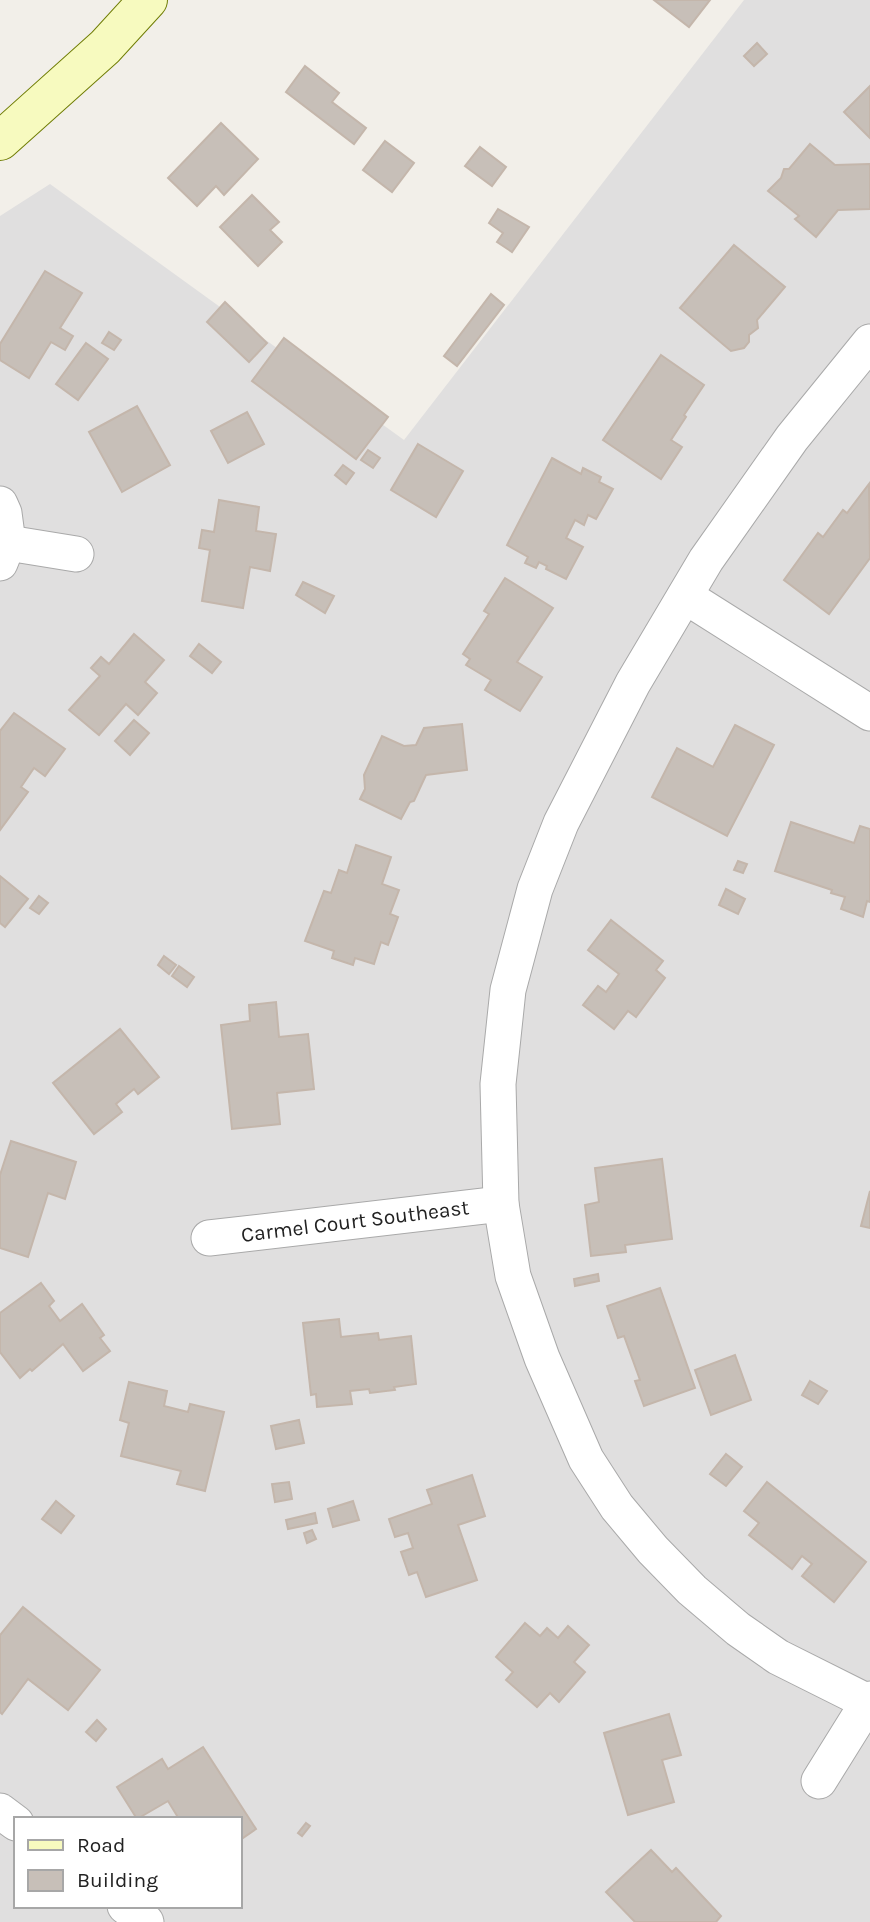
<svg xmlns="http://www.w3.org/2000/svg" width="870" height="1922" viewBox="0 0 870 1922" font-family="Karla,sans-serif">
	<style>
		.residential { fill: #e0dfdf; fill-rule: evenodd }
		.building { fill: #c7bfb8; stroke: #c4b6ab; stroke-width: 2 }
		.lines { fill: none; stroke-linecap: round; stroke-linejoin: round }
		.street-casing { stroke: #a9a9a9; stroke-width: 37 }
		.secondary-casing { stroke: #707d05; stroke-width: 40 }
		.street { stroke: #fff; stroke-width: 35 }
		.secondary { stroke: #f7fabf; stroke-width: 38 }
		.labels { text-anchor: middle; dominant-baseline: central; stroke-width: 5; stroke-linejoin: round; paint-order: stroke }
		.street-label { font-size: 21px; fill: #222; stroke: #fff }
	</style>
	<rect width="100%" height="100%" fill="#f2efe9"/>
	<path class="residential" d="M744,0h126v1922h-870v-1706l50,-32 354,256zM16,1819h224v87h-224z"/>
	<g class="building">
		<polygon points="654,0 710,0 689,27"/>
		<polygon points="757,43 767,54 754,66 744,56"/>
		<polygon points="305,66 339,93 332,102 366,128 354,144 286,92"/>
		<polygon points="870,86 870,138 844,112"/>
		<polygon points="221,123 258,159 224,195 216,186 197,206 168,178"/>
		<polygon points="385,141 414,163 392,192 363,170"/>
		<polygon points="810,144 835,165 870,164 870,209 838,210 816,237 795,219 799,216 768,191 781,178 784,169 789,169"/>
		<polygon points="480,147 506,167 492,186 465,166"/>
		<polygon points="252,195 279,222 270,230 282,242 258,266 220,227"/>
		<polygon points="498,209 529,227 512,252 497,242 503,233 489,223"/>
		<polygon points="734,245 785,287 757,320 758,328 749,335 749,342 744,348 731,351 680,308"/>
		<polygon points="45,271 82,293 60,328 73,336 65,350 51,342 29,378 0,360 0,344"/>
		<polygon points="491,294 504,305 457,366 444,356"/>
		<polygon points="225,302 267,343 249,362 207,322"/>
		<polygon points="109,332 121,340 114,350 102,343"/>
		<polygon points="284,338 388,417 356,459 252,381"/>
		<polygon points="86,343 108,359 78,400 56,384"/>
		<polygon points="661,355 704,385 684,415 686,417 671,440 682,447 661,479 603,440"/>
		<polygon points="137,406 170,465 122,492 89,432"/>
		<polygon points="247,412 264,444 228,463 211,431"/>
		<polygon points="418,444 463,471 436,517 391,490"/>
		<polygon points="368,450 380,458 373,468 361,460"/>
		<polygon points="552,458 581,474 583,468 601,477 599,482 613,489 596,519 588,515 584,525 575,520 566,538 583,547 566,579 546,569 547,566 539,562 536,568 525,563 528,557 507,545"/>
		<polygon points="343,465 354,473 346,484 335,475"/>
		<polygon points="869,484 870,558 829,614 784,580 818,533 823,537 843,510 847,513"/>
		<polygon points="219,500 259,507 256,531 276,534 270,571 250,567 243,608 202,601 210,550 199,548 202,530 214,532"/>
		<polygon points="505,578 553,608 517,662 542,677 520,711 485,690 491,680 466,665 470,659 463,654 489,614 484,611"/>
		<polygon points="303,582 334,596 325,613 296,595"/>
		<polygon points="134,634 164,660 145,682 157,693 138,715 126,704 99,735 69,710 100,676 91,668 101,657 109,664"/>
		<polygon points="199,644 221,662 212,673 190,656"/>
		<polygon points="14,713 65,749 45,776 34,768 21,787 28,792 0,830 0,731"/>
		<polygon points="134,720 149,733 130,755 115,741"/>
		<polygon points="462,724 467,770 426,775 414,801 410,802 401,819 360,799 365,789 364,775 382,736 404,746 416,745 424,728"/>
		<polygon points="735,725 774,745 727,836 652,797 677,748 713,767"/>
		<polygon points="791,822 854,843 860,826 870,829 870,902 867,901 863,917 841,909 845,897 831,893 832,890 775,871"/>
		<polygon points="356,845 391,857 382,884 399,890 390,914 398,917 388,945 381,942 374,964 355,958 353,965 332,958 334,951 305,941 324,891 331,893 339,870 347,873"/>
		<polygon points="738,861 747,864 743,873 734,870"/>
		<polygon points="0,876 28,899 5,927 0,923"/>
		<polygon points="726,889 745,899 738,914 719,905"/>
		<polygon points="39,896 48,903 39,914 30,908"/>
		<polygon points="611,920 663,961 656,970 665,978 636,1017 628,1011 614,1029 583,1005 598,986 606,992 619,974 588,950"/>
		<polygon points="164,956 176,965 169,974 158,965"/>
		<polygon points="179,966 194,977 187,987 172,976"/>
		<polygon points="276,1002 279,1037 308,1034 314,1089 277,1093 280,1124 232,1129 221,1025 250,1021 249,1005"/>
		<polygon points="120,1029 159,1077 138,1094 134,1089 116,1104 122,1112 94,1134 53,1083"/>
		<polygon points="11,1141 76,1162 65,1199 48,1193 28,1257 0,1248 0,1175"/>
		<polygon points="662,1159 672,1239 625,1245 626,1252 591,1256 585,1205 599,1202 595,1168"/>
		<polygon points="870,1191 870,1228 861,1226"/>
		<polygon points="598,1274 599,1281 575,1286 574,1279"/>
		<polygon points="41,1283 54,1301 49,1306 60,1321 82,1304 104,1335 100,1338 110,1351 83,1371 63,1344 32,1371 30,1369 20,1378 0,1352 0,1313"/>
		<polygon points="660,1288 695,1388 644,1406 635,1381 640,1380 624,1336 618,1338 607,1306"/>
		<polygon points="339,1319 341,1337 378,1333 379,1340 411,1336 416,1384 394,1387 395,1390 370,1393 369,1389 350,1391 352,1404 317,1407 316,1394 311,1395 303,1323"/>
		<polygon points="735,1355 751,1400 711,1415 695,1370"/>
		<polygon points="810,1381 827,1391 818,1404 802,1395"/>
		<polygon points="129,1382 167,1391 164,1406 188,1412 190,1404 224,1412 205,1491 177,1484 181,1471 121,1456 129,1423 120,1420"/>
		<polygon points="299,1420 304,1443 276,1449 271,1426"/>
		<polygon points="726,1454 742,1467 726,1486 710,1474"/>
		<polygon points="472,1475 485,1516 458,1525 477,1580 426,1597 417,1572 409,1575 401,1552 413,1548 408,1533 395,1537 389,1519 432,1504 427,1490"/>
		<polygon points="289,1482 292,1499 275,1502 272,1484"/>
		<polygon points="767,1482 866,1562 834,1602 802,1576 812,1564 802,1556 792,1569 749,1535 759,1523 744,1511"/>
		<polygon points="56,1501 74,1516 61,1533 42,1519"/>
		<polygon points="353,1501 359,1520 333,1527 328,1509"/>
		<polygon points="315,1513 317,1523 288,1529 286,1520"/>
		<polygon points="312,1530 316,1539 307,1543 304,1533"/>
		<polygon points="23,1607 100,1670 68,1710 28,1679 2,1714 0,1712 0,1635"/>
		<polygon points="525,1623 540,1636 547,1628 558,1638 568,1626 589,1645 574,1662 585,1672 559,1702 550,1693 537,1707 506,1680 513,1672 496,1657"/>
		<polygon points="669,1714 681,1755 662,1760 674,1802 628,1815 604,1733"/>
		<polygon points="97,1720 106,1729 96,1741 86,1732"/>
		<polygon points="203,1747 256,1829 240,1840 240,1819 179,1819 168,1801 137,1819 117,1787 162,1759 168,1769"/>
		<polygon points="306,1823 310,1826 302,1836 298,1833"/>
		<polygon points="651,1850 672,1872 676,1868 721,1916 716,1922 635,1922 606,1892"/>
	</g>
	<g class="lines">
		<g class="street-casing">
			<g id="street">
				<polyline points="870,342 792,438 706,560 633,683 561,823 535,889 508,990 498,1084 501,1204 513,1276 542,1358 586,1459 617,1507 653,1550 692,1590 738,1629 778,1657 870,1703"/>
				<polyline points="0,504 4,513 8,543"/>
				<polyline points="0,563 8,543 76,554"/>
				<polyline points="685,596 870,713"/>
				<polyline points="209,1238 501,1204"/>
				<polyline points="819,1781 870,1699"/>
				<polyline points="0,1811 16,1823"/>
				<polyline points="125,1906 146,1922"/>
			</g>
		</g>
		<g class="secondary-casing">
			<polyline id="secondary" points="0,141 105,47 148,0"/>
		</g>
		<use href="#street" class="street"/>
		<use href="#secondary" class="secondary"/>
	</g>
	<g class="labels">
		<g class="street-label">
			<text transform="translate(355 1221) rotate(-7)">Carmel Court Southeast</text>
		</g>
	</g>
	<rect x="14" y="1817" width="228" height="91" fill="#ffffff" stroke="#a7a7a7" stroke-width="2"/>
	<rect x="28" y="1840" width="35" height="10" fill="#f7fabf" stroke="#a7a7a7" stroke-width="2"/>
	<text x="77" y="1852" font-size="21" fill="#222222">Road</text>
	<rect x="28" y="1870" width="35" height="21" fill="#c7bfb8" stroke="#a7a7a7" stroke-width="2"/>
	<text x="77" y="1887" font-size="21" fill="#222222">Building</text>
</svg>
